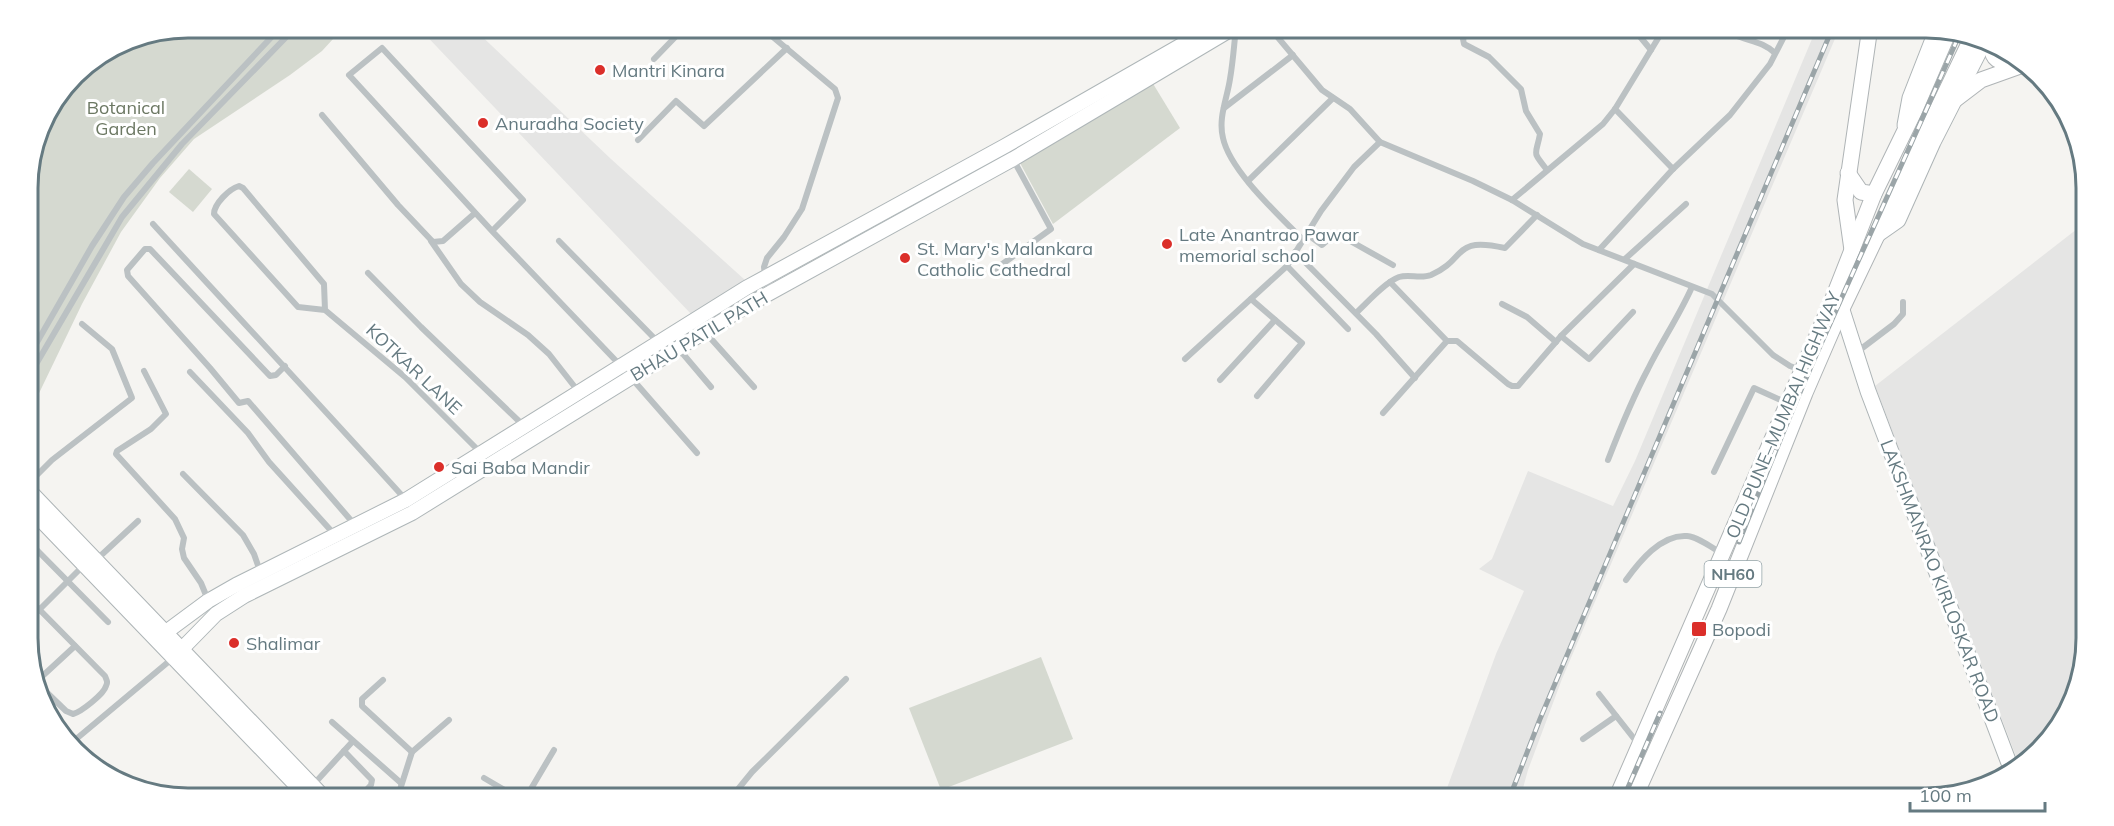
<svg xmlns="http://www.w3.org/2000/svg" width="2114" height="826" viewBox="0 0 2114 826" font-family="Mulish,sans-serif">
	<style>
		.built { fill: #e5e5e4 }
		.green { fill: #d5d9d0 }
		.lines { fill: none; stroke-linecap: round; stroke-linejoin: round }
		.secondary-casing { stroke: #aeb6b8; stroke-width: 16 }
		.primary-casing { stroke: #adb4b6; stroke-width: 17 }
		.trunk-casing { stroke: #afb4b6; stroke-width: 17 }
		.minor { stroke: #bbc1c3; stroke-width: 6 }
		.secondary { stroke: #fff; stroke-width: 14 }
		.primary { stroke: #fff; stroke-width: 15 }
		.trunk { stroke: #fff; stroke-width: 15 }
		.rail-casing { stroke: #9ba5a8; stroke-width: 5 }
		.rail { stroke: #fff; stroke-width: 3; stroke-dasharray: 9; stroke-linecap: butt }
		.poi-dot { fill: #db2f2a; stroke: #fff; stroke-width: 2 }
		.labels { text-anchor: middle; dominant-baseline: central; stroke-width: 6; stroke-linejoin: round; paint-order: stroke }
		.shield { fill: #fff; stroke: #93a2a7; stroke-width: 1.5 }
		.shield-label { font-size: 16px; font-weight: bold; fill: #657a81 }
		.poi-label { font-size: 18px; fill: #657a81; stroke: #fff; text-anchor: start }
		.park-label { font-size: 18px; fill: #6c7863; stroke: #fff }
		.street-label { font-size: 18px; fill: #657a81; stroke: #fff }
		.rim { fill: none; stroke: #657a81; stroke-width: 3 }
	</style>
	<rect width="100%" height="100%" fill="#f5f4f1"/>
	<g class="built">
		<polygon points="418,27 472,27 611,159 745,280 692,315"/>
		<polygon points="1817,27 1840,27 1562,679 1528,770 1520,799 1443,799 1496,654 1524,591 1479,569 1492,559 1528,471 1613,506 1635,461"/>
		<polygon points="2086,222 2087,638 2078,690 2024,766 2020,767 1875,386"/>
	</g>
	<g class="green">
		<polygon points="188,27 344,27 322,51 290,75 194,139 160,178 121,232 82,304 29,414 27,177 43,117 81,67 127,39"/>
		<polygon points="1152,82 1180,128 1053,224 1019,161"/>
		<polygon points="189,169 212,189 193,212 169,192"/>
		<polygon points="1041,657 1073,739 941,790 909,708"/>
	</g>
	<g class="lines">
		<g class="secondary-casing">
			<g id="secondary">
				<polyline points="158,638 208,601 236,585 406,500 746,288 1005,146 1213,27"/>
				<polyline points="174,657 216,614 244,596 412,513 748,305 1013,159 1235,27"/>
			</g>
		</g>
		<g class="primary-casing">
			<g id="primary">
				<polyline points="1905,125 1910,98 1937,29"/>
				<polyline points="1878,234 1898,220 1933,142 1985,40"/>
				<polyline points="1834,304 1842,310 1868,391 2012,771"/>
				<polyline points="29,491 325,799"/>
				<polyline points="29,507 310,799"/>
			</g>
		</g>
		<g class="trunk-casing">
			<g id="trunk">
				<path d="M1991,44c1,16 7,20 22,15"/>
				<polyline points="1956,99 1981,80 2023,65"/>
				<polyline points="1848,173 1861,192 1874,194"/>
				<polyline points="1852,250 1845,200 1870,27"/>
				<polyline points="1616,799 1830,306 1874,194 1914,112 1949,31"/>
				<polyline points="1634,799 1719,609 1805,393 1837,319 1973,35"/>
			</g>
		</g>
		<g class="minor">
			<polyline points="761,27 835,89 838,98 802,209 784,237 767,258 764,267 765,277 773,291"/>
			<polyline points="1269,27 1322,90 1350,109 1380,142 1473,181 1512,200 1583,244 1712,294 1773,355 1790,366 1801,370"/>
			<path d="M1471,27l-8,12 1,5 25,13 32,32 5,22 14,23c-4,22 -9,16 7,36"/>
			<polyline points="1632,27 1651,50"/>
			<path d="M1723,27c5,3 11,8 17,10 14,5 24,6 35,16"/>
			<path d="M1236,28c-2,17 -3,34 -6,51 -3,20 -12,39 -7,59 7,33 56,77 80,102"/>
			<polyline points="654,59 685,27"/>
			<polyline points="1224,108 1293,55"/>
			<polyline points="1615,109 1673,169"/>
			<polyline points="322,115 398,205 433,242 443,241 475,213"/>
			<polyline points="638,140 676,101 704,126 787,48"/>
			<polyline points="1248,181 1333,98"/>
			<polyline points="1512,200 1603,124 1615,109 1665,27"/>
			<path d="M153,224c84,92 169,183 253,276"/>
			<polyline points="492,231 523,200 382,48 349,75 492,231 620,365 697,453"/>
			<polyline points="1307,234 1322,245 1336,233 1393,265"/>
			<polyline points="431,241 461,284 480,302 528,335 549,354 578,391"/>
			<polyline points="559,241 658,342"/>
			<polyline points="1599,250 1673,169 1730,115 1770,64 1789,27"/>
			<polyline points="1295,252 1376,334 1415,378"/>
			<polyline points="1625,259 1686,204"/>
			<polyline points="1287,266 1348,329"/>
			<polyline points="994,270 1051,229 1013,159"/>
			<polyline points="368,273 421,327 523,425"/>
			<polyline points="1251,299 1302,343 1257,396"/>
			<polyline points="1502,304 1527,317 1556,342"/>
			<path d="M325,310l-27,-3 -84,-93c0,-10 15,-25 25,-28l4,2 81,96 1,26 80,67 76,76"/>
			<path d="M1356,313c11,-10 29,-31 43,-36 10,-3 22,2 32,-2 37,-16 20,-39 74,-27l32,-33"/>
			<polyline points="705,332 754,387"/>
			<polyline points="1561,336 1589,359 1633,312"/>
			<polyline points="1447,341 1457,341 1508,384 1512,386 1518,386 1561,336 1634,264"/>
			<polyline points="678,348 711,387"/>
			<polyline points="1857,352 1894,324 1903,314 1903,302"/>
			<polyline points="28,358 92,246 124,197 153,163 281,27"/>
			<polyline points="1185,359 1287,266 1321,211 1354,167 1380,142"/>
			<polyline points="285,366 276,375 270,376 150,249 145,249 127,270 128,276 210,368 239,403 248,401 355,525"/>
			<polyline points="144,371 166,414 151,429 117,451 116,454 175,519 184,538 182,549 184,558 201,583 208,600"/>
			<polyline points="190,372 248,433 269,462 335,535"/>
			<polyline points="28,378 122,217 182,144 296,27"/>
			<polyline points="1220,380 1275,320"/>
			<polyline points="1383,413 1447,341 1390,282"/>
			<path d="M1608,460c12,-31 24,-61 40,-91 14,-28 31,-53 44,-82"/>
			<polyline points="1714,472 1754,388 1787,403"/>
			<polyline points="183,474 243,535 254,554 261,574"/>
			<polyline points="29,483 52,460 132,398 112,349 82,324"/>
			<polyline points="29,542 108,622"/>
			<polyline points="96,560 138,521"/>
			<path d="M1626,580c13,-18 35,-46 61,-44 11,1 24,11 34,17"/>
			<path d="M30,600l75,76c2,5 3,6 1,10 -2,8 -25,26 -33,28l-7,-3 -30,-29"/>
			<polyline points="30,619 84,565"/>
			<polyline points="383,680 362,699 362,706 412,752"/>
			<polyline points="36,682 75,646"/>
			<polyline points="1599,694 1639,745"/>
			<polyline points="332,722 401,783"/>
			<polyline points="1583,739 1616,716"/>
			<polyline points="69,745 173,658"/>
			<polyline points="344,751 372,780 371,785 358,799"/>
			<polyline points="484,778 520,799"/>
			<polyline points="313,785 353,741"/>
			<polyline points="397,799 412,752 449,720"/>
			<polyline points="525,799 554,750"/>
			<polyline points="730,799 752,772 846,679"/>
		</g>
		<use href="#secondary" class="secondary"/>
		<use href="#primary" class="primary"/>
		<use href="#trunk" class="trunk"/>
		<g class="rail-casing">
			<g id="rail">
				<path d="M1739,542c29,-73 58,-146 91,-218 43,-97 88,-194 130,-291"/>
				<polyline points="1509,799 1540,719 1833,27"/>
				<polyline points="1623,799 1660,713"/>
			</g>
		</g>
		<use href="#rail" class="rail"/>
	</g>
	<g class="poi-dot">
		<circle cx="600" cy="70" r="6"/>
		<circle cx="483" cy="123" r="6"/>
		<circle cx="1167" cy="244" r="6"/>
		<circle cx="905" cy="258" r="6"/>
		<circle cx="439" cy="467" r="6"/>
		<rect x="1691" y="621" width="16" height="16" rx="3"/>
		<circle cx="234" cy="643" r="6"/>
	</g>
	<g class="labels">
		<rect class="shield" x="1704.5" y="561" width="57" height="26" rx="4.5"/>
		<g class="shield-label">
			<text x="1733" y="574">NH60</text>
		</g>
		<g class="poi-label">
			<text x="612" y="70">Mantri Kinara</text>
			<text x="495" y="123">Anuradha Society</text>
			<text x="1179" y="234">Late Anantrao Pawar<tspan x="1179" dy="21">memorial school</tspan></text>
			<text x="917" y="248">St. Mary's Malankara<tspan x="917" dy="21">Catholic Cathedral</tspan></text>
			<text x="451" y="467">Sai Baba Mandir</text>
			<text x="1712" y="629">Bopodi</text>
			<text x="246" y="643">Shalimar</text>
		</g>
		<g class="park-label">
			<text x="126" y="107">Botanical<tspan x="126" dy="21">Garden</tspan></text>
		</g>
		<g class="street-label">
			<text transform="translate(699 336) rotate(-31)">BHAU PATIL PATH</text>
			<text transform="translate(414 369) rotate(43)">KOTKAR LANE</text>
			<text transform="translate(1783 415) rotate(-67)">OLD PUNE–MUMBAI HIGHWAY</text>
			<text transform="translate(1940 581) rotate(69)">LAKSHMANRAO KIRLOSKAR ROAD</text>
		</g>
	</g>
	<path d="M0 0H2114V826H0ZM188 38H1926A150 150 0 0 1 2076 188V638A150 150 0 0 1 1926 788H188A150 150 0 0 1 38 638V188A150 150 0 0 1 188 38Z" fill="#fff" fill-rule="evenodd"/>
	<path class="rim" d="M188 38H1926A150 150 0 0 1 2076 188V638A150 150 0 0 1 1926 788H188A150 150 0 0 1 38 638V188A150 150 0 0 1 188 38Z"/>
	<path d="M1910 802v9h135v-9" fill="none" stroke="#657a81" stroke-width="3"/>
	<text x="1919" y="802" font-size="18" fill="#657a81" stroke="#ffffff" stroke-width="4.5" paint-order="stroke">100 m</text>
</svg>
